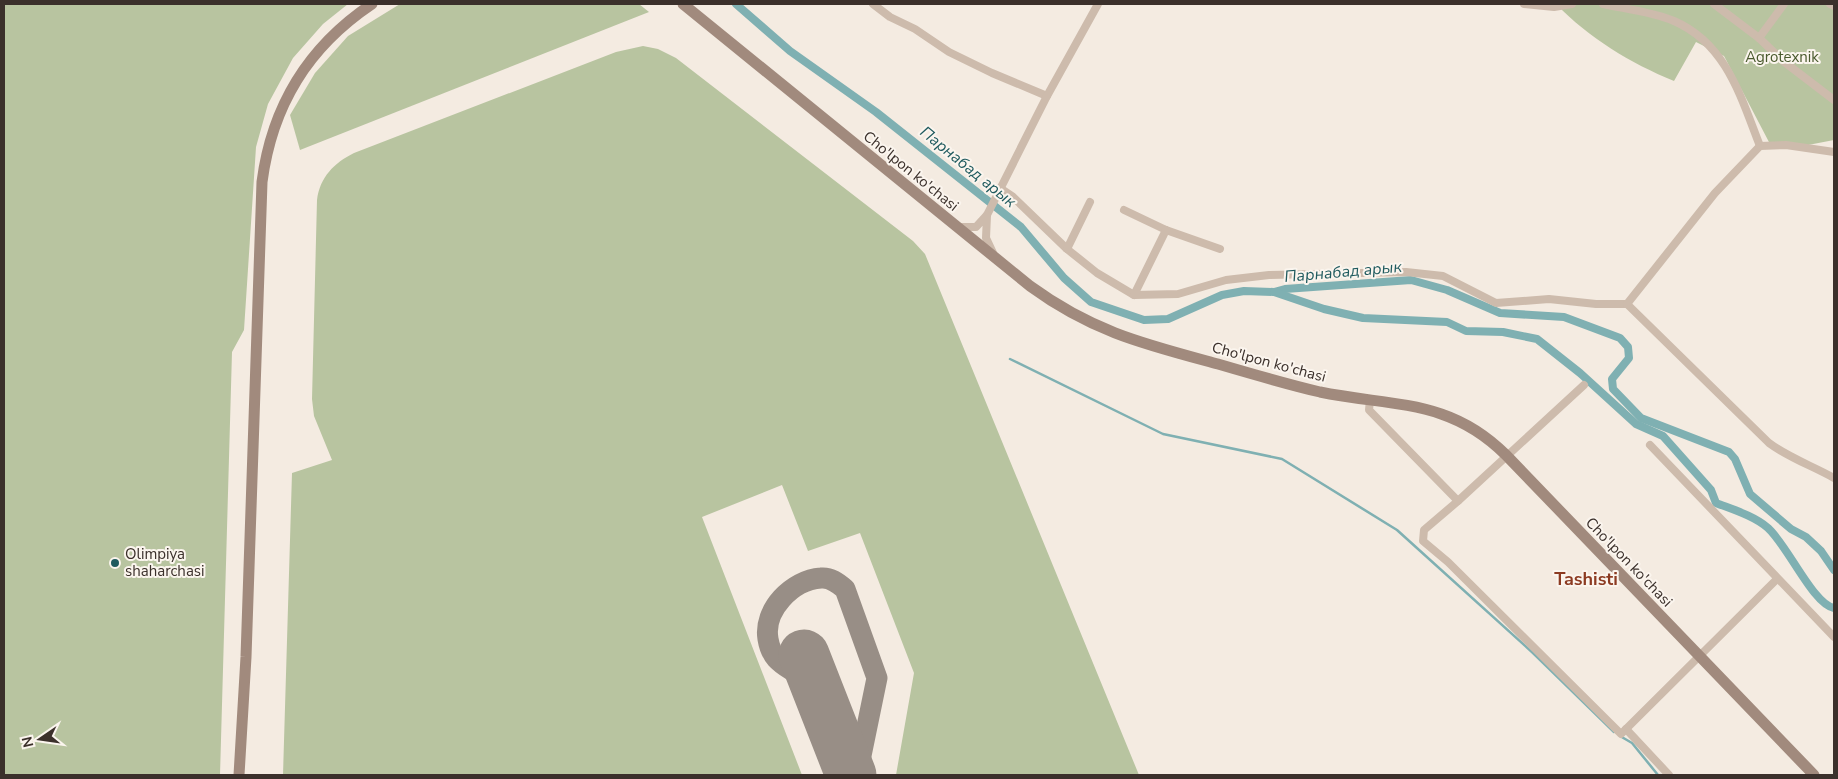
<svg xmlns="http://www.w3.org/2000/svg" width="1838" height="779" viewBox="0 0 1838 779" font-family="'Nunito Sans',sans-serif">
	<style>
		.green { fill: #b8c4a0 }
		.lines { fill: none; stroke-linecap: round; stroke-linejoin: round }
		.stream { stroke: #7fb0b2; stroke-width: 2.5 }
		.canal { stroke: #7fb0b2; stroke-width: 8 }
		.taxiway { stroke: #988e86; stroke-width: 21 }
		.runway { stroke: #988e86; stroke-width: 51 }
		.street { stroke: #cdbbac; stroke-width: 8 }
		.secondary { stroke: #a18a7d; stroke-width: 11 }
		.poi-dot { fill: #1f5a5e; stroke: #fbf5ee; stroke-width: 2 }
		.labels { text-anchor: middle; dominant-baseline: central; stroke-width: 4; stroke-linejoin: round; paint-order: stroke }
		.park-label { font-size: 15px; fill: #4a5a2e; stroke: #fbf5ee }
		.street-label { font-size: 15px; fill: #3b302b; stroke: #fbf5ee }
		.poi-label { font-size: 15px; fill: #3b302b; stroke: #fbf5ee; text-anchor: start }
		.water-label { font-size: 16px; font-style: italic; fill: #1f5a5e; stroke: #fbf5ee }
		.quarter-label { font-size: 18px; font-weight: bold; fill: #8c3b22; stroke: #fbf5ee }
	</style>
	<rect width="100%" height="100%" fill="#f4ebe1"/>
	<g class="green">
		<polygon points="4,4 348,4 323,24 293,58 268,104 256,147 244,330 232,352 220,775 4,775"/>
		<polygon points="400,4 639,4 649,12 300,150 290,115 315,73 348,36"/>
		<path d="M1556,4h278v136l-26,5 -38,-1 -46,-88 -28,-14 -22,39c-44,-18 -85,-43 -118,-77z"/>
		<path d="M643,46l15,3 18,9 237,183 12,13 214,521h-243l18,-102 -54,-140 -52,18 -26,-66 -80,32 100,258h-519l9,-302 40,-13 -18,-44 -2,-17 5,-199c3,-23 17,-37 37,-47l262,-101z"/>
	</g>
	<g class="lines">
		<g class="stream">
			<polyline points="1010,359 1163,434 1282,459 1397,530 1533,653 1614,732"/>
			<polyline points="1620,736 1632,743 1658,775"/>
		</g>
		<g class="canal">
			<polyline points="736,4 790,51 876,112 1021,227 1064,278 1091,302 1144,320 1168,319 1222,295 1244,291 1274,292 1285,289 1411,280 1447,290 1500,313 1564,317 1620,338 1628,347 1629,358 1612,379 1613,389 1641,418 1729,452 1735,459 1750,494 1791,529 1806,537 1821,551 1834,570"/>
			<path d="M1274,292l50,17 39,9 84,4 19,9 37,1 34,7 43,34 56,51 27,12 48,54 5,13c18,7 38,13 52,25 20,18 45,76 66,80"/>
		</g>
		<path class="taxiway" d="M821,698c-6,-7 -11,-15 -18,-20 -17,-13 -31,-15 -35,-39 -5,-29 24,-59 53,-61 9,-1 17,5 24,11l32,89 -20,97"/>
		<polyline class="runway" points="804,655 851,775"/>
		<g class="street">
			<polyline points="873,4 890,17 915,29 949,52 992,73 1047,96"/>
			<polyline points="1524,4 1554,7 1572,4"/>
			<path d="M1603,4c23,5 50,8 71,17 53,23 67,77 86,125"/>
			<polyline points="1714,4 1759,38 1783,61 1834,100"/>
			<polyline points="1830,4 1834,6"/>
			<polyline points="1759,38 1784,4"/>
			<path d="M1000,188l12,8 55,53 30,24 37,22 44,-1 48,-14 43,-5 137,-3 37,4 53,27 53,-4 47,5h31l142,139c20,15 44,23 65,35"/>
			<polyline points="1124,210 1166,230 1220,249"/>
			<polyline points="987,215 1047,96 1098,4"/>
			<polyline points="960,227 976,227 987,215 986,238 993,253"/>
			<polyline points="1067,249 1090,202"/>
			<polyline points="1134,295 1166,230"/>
			<polyline points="1627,304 1715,193 1760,146 1786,145 1834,152"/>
			<polyline points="1584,385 1458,501 1424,530 1423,541 1448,562 1621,734 1777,579"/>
			<polyline points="1370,400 1369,410 1458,501"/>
			<polyline points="1650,445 1834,637"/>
			<polyline points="1626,729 1669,775"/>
		</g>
		<g class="secondary">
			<path d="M683,4l347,282c63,46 114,58 188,78 34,10 68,20 102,28 73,15 129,6 186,63l308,320"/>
			<path d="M239,775l7,-118 16,-475c10,-77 46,-135 110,-178"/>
		</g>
	</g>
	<circle class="poi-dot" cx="115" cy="563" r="5"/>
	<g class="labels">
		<g class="park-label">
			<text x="1782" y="57">Agrotexnik</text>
		</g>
		<g class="street-label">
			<text transform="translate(911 171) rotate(39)">Cho'lpon ko'chasi</text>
			<text transform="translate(1269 362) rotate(15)">Cho'lpon ko'chasi</text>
			<text transform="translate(1629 562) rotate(46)">Cho'lpon ko'chasi</text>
		</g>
		<g class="poi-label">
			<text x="125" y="554">Olimpiya<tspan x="125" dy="17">shaharchasi</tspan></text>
		</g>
		<g class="water-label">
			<text transform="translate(968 167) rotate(39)">Парнабад арык</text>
			<text transform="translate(1343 272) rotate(-5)">Парнабад арык</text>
		</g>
		<g class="quarter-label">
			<text x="1586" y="579">Tashisti</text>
		</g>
	</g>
	<rect width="1838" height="779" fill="none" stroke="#3b302b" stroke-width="10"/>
	<g transform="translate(40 739) rotate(257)" stroke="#fbf5ee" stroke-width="4" paint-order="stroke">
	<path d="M0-4L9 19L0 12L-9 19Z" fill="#3b302b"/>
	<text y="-8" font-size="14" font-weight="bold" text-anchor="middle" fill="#3b302b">N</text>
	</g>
</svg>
